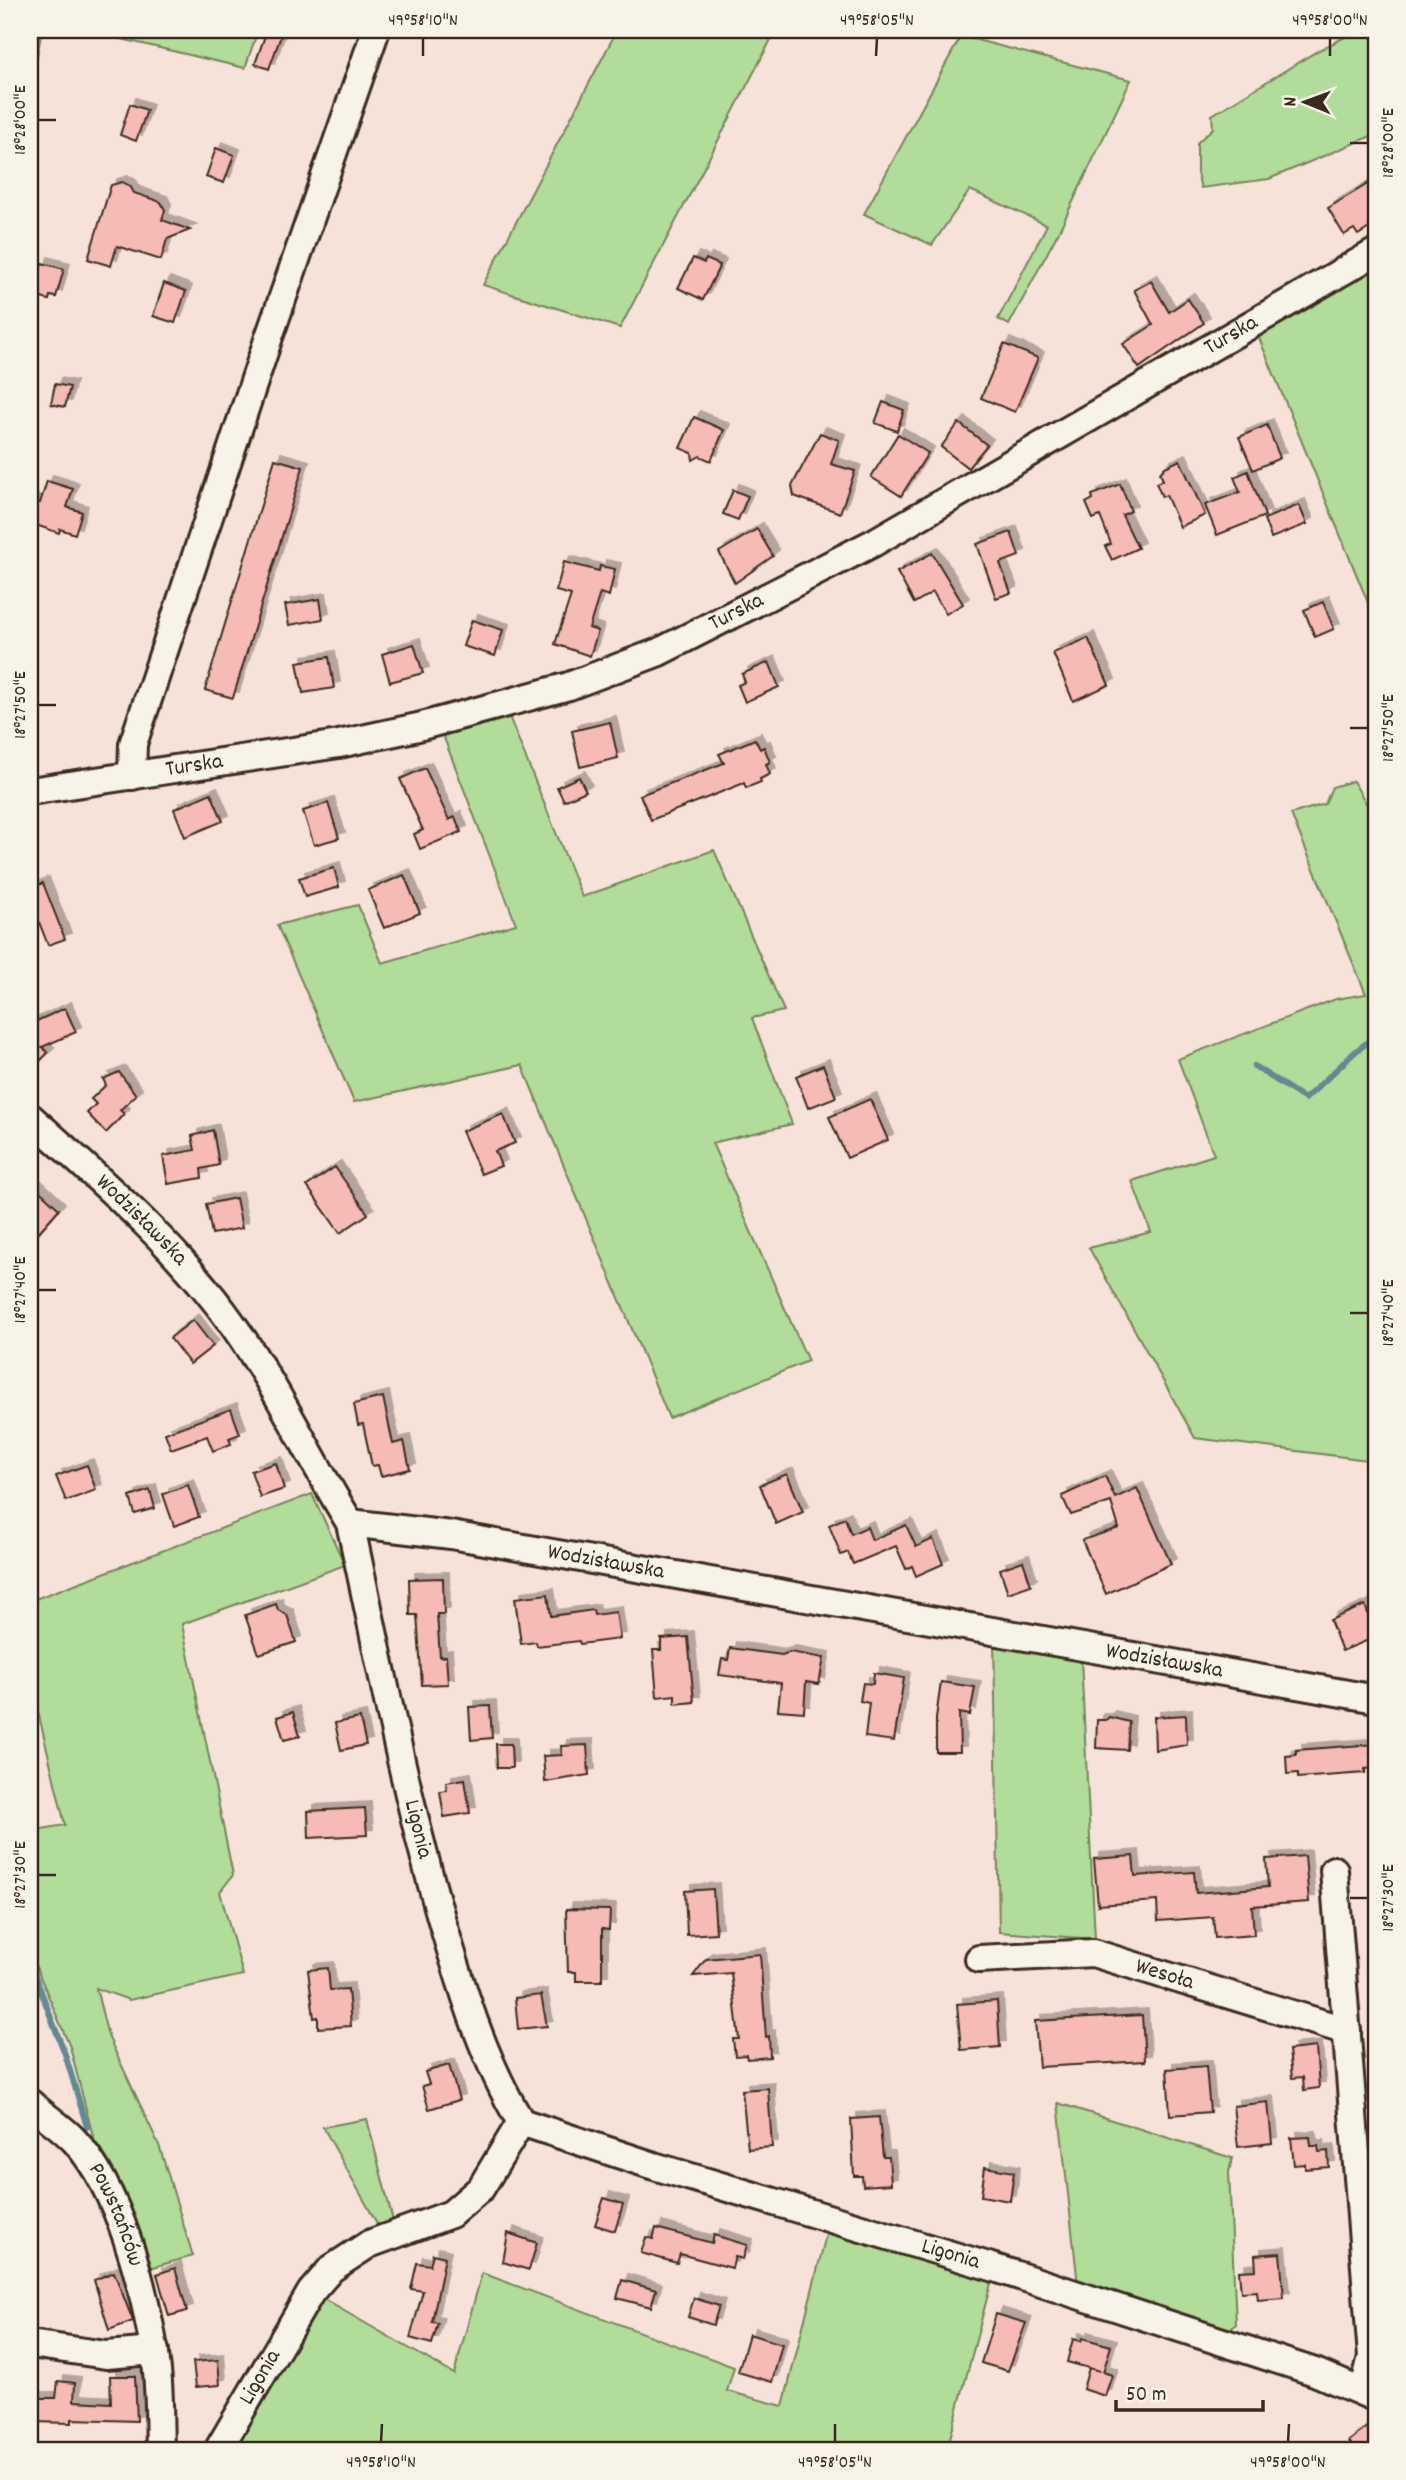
<svg xmlns="http://www.w3.org/2000/svg" width="1406" height="2480" viewBox="0 0 1406 2480" font-family="Dekko,sans-serif">
	<style>
		.green { fill: #b2dc99; stroke: #76835c; stroke-width: 2 }
		.lines { fill: none; stroke-linecap: round; stroke-linejoin: round }
		.stream { stroke: #638992; stroke-width: 6 }
		.building { fill: #f6bbb6; stroke: #3b2a1e; stroke-width: 2; filter: url(#shadow) }
		.minor-casing { stroke: #3b2a1e; stroke-width: 32 }
		.minor { stroke: #f7f3e8; stroke-width: 26 }
		.ticks { fill: none; stroke: #3b2a1e; stroke-width: 2.5 }
		.labels { text-anchor: middle; dominant-baseline: central; stroke-width: 5; stroke-linejoin: round; paint-order: stroke }
		.street-label { font-size: 23px; fill: #3b2a1e; stroke: #f7f3e8 }
		.neatline { fill: none; stroke: #3b2a1e; stroke-width: 2.5 }
		.ticks-label { font-size: 18px; text-anchor: middle; fill: #3b2a1e }
	</style>
	<defs>
		<filter id="shadow"><feDropShadow dx="6" dy="-6" stdDeviation="0" flood-color="#0004"/></filter>
	</defs>
	<rect width="100%" height="100%" fill="#f7e2d9"/>
	<filter id="ink" filterUnits="userSpaceOnUse"><feTurbulence type="fractalNoise" baseFrequency=".0143" numOctaves="2"/><feDisplacementMap in="SourceGraphic" scale="14" xChannelSelector="R" yChannelSelector="G"/><feConvolveMatrix kernelMatrix="1 2 1 2 8 2 1 2 1" color-interpolation-filters="sRGB"/></filter>
	<g filter="url(#ink)">
		<g class="green">
			<polygon points="30,30 42,30 30,92"/>
			<polygon points="83,30 258,30 245,68"/>
			<polygon points="609,30 776,30 620,328 483,285 615,34"/>
			<polygon points="1359,30 1376,30 1376,134 1269,179 1201,188 1197,173 1197,143 1213,128 1212,115 1319,50"/>
			<polygon points="961,36 1131,80 1059,231 1009,325 998,319 1047,225 970,190 932,245 864,214"/>
			<polygon points="1376,266 1376,622 1257,333"/>
			<polygon points="506,709 582,897 714,850 784,1011 752,1018 792,1124 712,1143 808,1361 669,1418 522,1065 354,1102 277,925 358,905 382,963 516,924 439,725"/>
			<polygon points="1353,781 1376,820 1376,1461 1195,1438 1089,1248 1151,1232 1132,1181 1214,1155 1178,1059 1336,999 1366,994 1291,814 1325,804 1332,787"/>
			<polygon points="312,1494 345,1565 182,1624 233,1875 220,1892 243,1975 129,2000 96,1988 108,2036 159,2145 193,2256 146,2269 96,2148 70,2047 30,1953 30,1831 65,1825 30,1678 30,1601"/>
			<polygon points="994,1641 1081,1659 1095,1939 999,1932"/>
			<polygon points="1058,2103 1232,2158 1229,2172 1236,2324 1225,2334 1078,2285"/>
			<polygon points="367,2119 394,2225 379,2227 323,2127"/>
			<polygon points="830,2219 995,2268 947,2450 217,2450 311,2292 454,2374 482,2273 734,2367 727,2391 783,2406"/>
		</g>
		<g class="lines">
			<g class="stream">
				<polyline points="1254,1066 1305,1099 1356,1051 1376,1036"/>
				<polyline points="30,1963 65,2054 87,2127"/>
			</g>
		</g>
		<g class="building">
			<polygon points="267,30 283,30 269,69 255,64"/>
			<polygon points="130,104 147,110 136,141 120,135"/>
			<polygon points="216,148 234,155 224,183 206,177"/>
			<polygon points="1376,179 1376,224 1358,235 1354,229 1344,235 1328,208"/>
			<polygon points="122,182 130,186 134,193 161,202 165,210 162,220 190,230 167,239 161,260 117,246 111,266 88,259 111,185"/>
			<polygon points="693,258 704,263 706,259 720,265 703,300 678,288"/>
			<polygon points="42,263 64,269 56,297 50,296 49,300 33,296"/>
			<polygon points="1151,281 1169,312 1188,299 1204,323 1139,368 1123,344 1153,325 1134,290"/>
			<polygon points="164,283 186,291 175,323 153,316"/>
			<polygon points="1004,344 1038,358 1015,412 981,398"/>
			<polygon points="55,384 70,387 65,407 51,404"/>
			<polygon points="883,402 904,410 897,431 875,423"/>
			<polygon points="694,417 724,430 711,461 700,456 693,460 692,453 680,448"/>
			<polygon points="959,423 987,445 968,468 941,447"/>
			<polygon points="1267,425 1280,458 1253,470 1239,437"/>
			<polygon points="820,433 839,440 831,464 855,471 840,513 794,496 792,486"/>
			<polygon points="898,434 928,453 901,496 871,477"/>
			<polygon points="275,459 303,467 233,698 205,690"/>
			<polygon points="1180,460 1205,515 1180,527 1166,495 1162,497 1156,483 1163,480 1160,473 1165,467"/>
			<polygon points="1248,471 1265,516 1217,535 1205,505 1240,492 1234,477"/>
			<polygon points="47,481 73,489 67,507 82,512 75,534 60,529 59,533 30,523 30,500 40,503"/>
			<polygon points="1120,484 1131,511 1122,515 1138,548 1112,560 1105,546 1111,544 1100,516 1093,519 1086,503 1093,499 1092,495"/>
			<polygon points="733,490 748,496 738,520 723,514"/>
			<polygon points="1299,505 1307,524 1271,538 1264,519"/>
			<polygon points="757,529 773,556 735,583 719,552"/>
			<polygon points="1011,532 1019,556 1000,563 1011,593 996,598 977,544"/>
			<polygon points="932,553 963,604 946,614 933,592 914,603 897,572"/>
			<polygon points="564,562 599,571 600,566 615,569 609,596 600,593 589,628 598,631 590,656 555,644 571,595 556,591"/>
			<polygon points="320,599 323,619 289,625 285,605"/>
			<polygon points="1323,602 1334,629 1315,637 1304,610"/>
			<polygon points="472,620 503,630 495,656 463,646"/>
			<polygon points="1088,638 1109,685 1073,701 1053,653"/>
			<polygon points="414,644 423,673 390,682 382,654"/>
			<polygon points="329,657 334,688 303,693 297,662"/>
			<polygon points="769,662 779,687 745,702 738,685 745,682 742,674"/>
			<polygon points="610,722 618,758 580,767 572,731"/>
			<polygon points="755,739 760,749 764,747 770,762 766,764 770,774 760,779 761,782 746,788 744,783 651,820 640,795 724,763 719,754"/>
			<polygon points="425,768 449,820 455,817 461,832 420,849 414,834 423,830 400,779"/>
			<polygon points="579,777 586,791 564,801 557,787"/>
			<polygon points="211,793 223,821 185,837 174,809"/>
			<polygon points="328,803 339,838 314,845 303,811"/>
			<polygon points="334,868 339,887 305,897 299,878"/>
			<polygon points="404,875 420,913 384,928 368,890"/>
			<polygon points="43,883 65,939 48,945 30,899 30,888"/>
			<polygon points="65,1008 76,1032 42,1047 48,1053 30,1071 30,1024"/>
			<polygon points="823,1065 836,1097 808,1108 796,1076"/>
			<polygon points="119,1072 136,1095 120,1110 124,1114 106,1133 87,1113 96,1104 91,1099 106,1085 103,1079"/>
			<polygon points="870,1099 888,1140 847,1158 829,1117"/>
			<polygon points="503,1114 515,1143 495,1151 501,1166 481,1174 462,1131"/>
			<polygon points="213,1130 219,1165 201,1169 202,1178 168,1184 163,1156 195,1150 192,1136"/>
			<polygon points="335,1167 368,1214 340,1233 307,1186"/>
			<polygon points="30,1182 59,1209 30,1242"/>
			<polygon points="236,1198 242,1228 212,1234 206,1204"/>
			<polygon points="193,1320 213,1346 190,1364 170,1338"/>
			<polygon points="383,1397 393,1444 404,1441 410,1469 381,1476 378,1465 372,1466 363,1424 358,1425 354,1404"/>
			<polygon points="231,1409 240,1434 229,1438 231,1444 213,1451 207,1436 171,1449 165,1433"/>
			<polygon points="276,1463 284,1489 260,1497 251,1471"/>
			<polygon points="87,1465 96,1490 66,1501 56,1476"/>
			<polygon points="787,1474 803,1512 776,1524 760,1485"/>
			<polygon points="1105,1476 1115,1498 1137,1488 1171,1564 1106,1594 1082,1540 1119,1528 1111,1502 1071,1515 1062,1496"/>
			<polygon points="188,1485 199,1517 174,1526 163,1494"/>
			<polygon points="150,1490 155,1508 135,1514 130,1497"/>
			<polygon points="845,1518 851,1534 867,1527 872,1540 906,1525 916,1547 933,1539 943,1564 916,1576 912,1566 906,1569 896,1546 853,1564 848,1552 841,1555 829,1525"/>
			<polygon points="1023,1561 1031,1585 1008,1593 1000,1569"/>
			<polygon points="443,1578 444,1614 437,1614 440,1657 446,1656 448,1684 422,1685 417,1615 410,1615 409,1579"/>
			<polygon points="548,1594 551,1616 593,1610 594,1615 616,1612 620,1639 580,1644 579,1641 537,1646 536,1642 521,1644 515,1598"/>
			<polygon points="276,1604 278,1610 287,1615 296,1642 259,1654 245,1615"/>
			<polygon points="1365,1605 1376,1637 1342,1651 1330,1620"/>
			<polygon points="688,1637 694,1702 675,1704 675,1695 657,1697 653,1650 661,1650 661,1639"/>
			<polygon points="730,1648 782,1655 790,1652 824,1658 819,1684 806,1682 804,1712 778,1710 781,1683 719,1675 722,1659 728,1660"/>
			<polygon points="874,1673 904,1678 894,1741 865,1737 869,1703 860,1701 863,1683 873,1684"/>
			<polygon points="941,1682 975,1687 970,1715 959,1713 960,1752 936,1752 936,1718"/>
			<polygon points="490,1706 492,1738 471,1740 469,1707"/>
			<polygon points="293,1712 300,1736 284,1740 277,1717"/>
			<polygon points="1186,1715 1187,1745 1155,1750 1154,1717"/>
			<polygon points="1109,1717 1129,1722 1127,1750 1096,1748 1097,1720 1106,1720"/>
			<polygon points="360,1718 366,1745 341,1750 335,1723"/>
			<polygon points="496,1744 511,1744 512,1768 497,1768"/>
			<polygon points="1376,1744 1376,1768 1365,1769 1365,1773 1298,1778 1298,1773 1287,1774 1286,1756 1296,1755 1296,1750"/>
			<polygon points="587,1745 589,1775 545,1782 543,1756 562,1755 561,1746"/>
			<polygon points="465,1779 470,1813 444,1817 440,1791 447,1790 446,1782"/>
			<polygon points="365,1808 367,1835 309,1838 308,1811"/>
			<polygon points="1133,1856 1135,1876 1194,1872 1196,1893 1268,1887 1266,1859 1305,1856 1309,1902 1252,1906 1254,1935 1215,1938 1213,1917 1158,1921 1157,1901 1098,1905 1094,1859"/>
			<polygon points="713,1889 716,1933 687,1935 685,1891"/>
			<polygon points="566,1909 610,1910 609,1930 602,1929 602,1981 576,1981 576,1972 568,1972"/>
			<polygon points="760,1954 766,2037 769,2036 770,2057 747,2059 746,2055 735,2056 733,2039 739,2039 731,1973 693,1976 706,1959"/>
			<polygon points="328,1968 330,1990 348,1989 351,2026 318,2028 318,2017 314,2018 308,1970"/>
			<polygon points="541,1995 547,2026 518,2029 515,1998"/>
			<polygon points="997,2001 1000,2047 961,2050 957,2004"/>
			<polygon points="1142,2015 1145,2061 1039,2067 1035,2021"/>
			<polygon points="1316,2047 1319,2088 1304,2090 1303,2077 1292,2078 1289,2050"/>
			<polygon points="449,2065 459,2100 429,2109 422,2086 429,2084 425,2072"/>
			<polygon points="1206,2066 1210,2112 1170,2115 1167,2069"/>
			<polygon points="768,2088 772,2147 748,2149 742,2090"/>
			<polygon points="1268,2102 1272,2143 1238,2147 1233,2106"/>
			<polygon points="879,2117 883,2157 889,2157 891,2184 863,2186 862,2176 854,2176 851,2119"/>
			<polygon points="1310,2137 1311,2146 1318,2146 1319,2152 1328,2151 1329,2167 1305,2169 1305,2164 1294,2165 1291,2138"/>
			<polygon points="985,2167 1014,2172 1010,2201 981,2196"/>
			<polygon points="604,2198 623,2204 615,2231 595,2225"/>
			<polygon points="656,2228 712,2243 714,2235 747,2245 743,2259 735,2257 732,2268 680,2254 677,2263 641,2253 646,2237 653,2239"/>
			<polygon points="508,2233 537,2243 529,2270 503,2262"/>
			<polygon points="1280,2253 1284,2298 1258,2300 1257,2291 1241,2292 1239,2271 1256,2270 1255,2255"/>
			<polygon points="433,2254 445,2257 432,2322 438,2323 432,2344 410,2338 423,2291 411,2289 417,2263 430,2265"/>
			<polygon points="175,2268 187,2311 169,2316 157,2274"/>
			<polygon points="114,2272 133,2321 109,2330 94,2280"/>
			<polygon points="622,2280 656,2290 651,2307 617,2298"/>
			<polygon points="694,2298 719,2306 713,2325 688,2317"/>
			<polygon points="996,2314 1026,2323 1008,2371 981,2363"/>
			<polygon points="749,2334 782,2344 772,2382 738,2372"/>
			<polygon points="1082,2338 1111,2346 1103,2372 1112,2375 1105,2396 1083,2389 1089,2368 1100,2371 1067,2362 1073,2339 1081,2341"/>
			<polygon points="218,2360 220,2385 196,2387 193,2362"/>
			<polygon points="110,2376 135,2376 137,2421 72,2419 72,2423 33,2422 34,2398 56,2398 58,2381 75,2383 74,2401 111,2403"/>
			<polygon points="1370,2425 1376,2434 1376,2450 1355,2450 1349,2441"/>
		</g>
		<g class="lines">
			<g class="minor-casing">
				<g id="minor">
					<polyline points="132,776 133,744 268,340 376,30"/>
					<path id="s1" d="M30,791l309,-47 79,-17 151,-41 90,-34 214,-109 503,-291"/>
					<path id="s2" d="M30,1117c70,63 146,128 201,205 46,64 78,135 119,201 29,133 54,267 92,398 21,70 41,138 79,201l133,44 341,102 320,104 61,26"/>
					<path id="s3" d="M350,1523l101,12 925,164"/>
					<polyline points="1334,1870 1372,2357 1363,2392"/>
					<path id="s4" d="M979,1959l114,-6 254,78"/>
					<path id="s5" d="M30,2103c14,13 32,24 45,38 45,50 68,143 79,208 6,32 5,68 6,101"/>
					<polyline points="30,2344 106,2355 155,2351"/>
					<path id="s6" d="M218,2450l93,-158 20,-23 38,-25 82,-30 30,-26 40,-66"/>
				</g>
			</g>
			<use href="#minor" class="minor"/>
		</g>
	</g>
	<path class="ticks" d="M423,56v-18M876,56l1,-18M1330,56v-18M38,120h18M1350,143h18M38,705h18M1350,728h18M38,1290h18M1350,1313h18M38,1875h18M1350,1898h18M381,2442l1,-18M835,2442v-18M1288,2442l1,-18"/>
	<g class="labels">
		<g class="street-label">
			<text stroke="none"><textPath href="#s1" startOffset="1300">Turska</textPath></text>
			<text stroke="none"><textPath href="#s1" startOffset="733">Turska</textPath></text>
			<text stroke="none"><textPath href="#s1" startOffset="166">Turska</textPath></text>
			<text stroke="none"><textPath href="#s2" startOffset="152">Wodzisławska</textPath></text>
			<text stroke="none"><textPath href="#s3" startOffset="259">Wodzisławska</textPath></text>
			<text stroke="none"><textPath href="#s3" startOffset="826">Wodzisławska</textPath></text>
			<text stroke="none"><textPath href="#s2" startOffset="835">Ligonia</textPath></text>
			<text stroke="none"><textPath href="#s4" startOffset="189">Wesoła</textPath></text>
			<text stroke="none"><textPath href="#s5" startOffset="144">Powstańców</textPath></text>
			<text stroke="none"><textPath href="#s2" startOffset="1596">Ligonia</textPath></text>
			<text stroke="none"><textPath href="#s6" startOffset="84">Ligonia</textPath></text>
		</g>
	</g>
	<rect width="1406" height="2480" fill="none" stroke="#f7f3e8" stroke-width="77"/>
	<g transform="translate(1305 102) rotate(271)" stroke="#f7f3e8" stroke-width="5" paint-order="stroke">
	<path d="M0-5L12 26L0 18L-12 26Z" fill="#3b2a1e"/>
	<text y="-10" font-size="19" font-weight="bold" text-anchor="middle" fill="#3b2a1e">N</text>
	</g>
	<path d="M1116 2400v10h147v-10" fill="none" stroke="#3b2a1e" stroke-width="3.5"/>
	<text x="1126" y="2400" font-size="21" fill="#3b2a1e" stroke="#f7f3e8" stroke-width="5" paint-order="stroke">50 m</text>
	<rect x="38" y="38" width="1330" height="2404" class="neatline"/>
	<g class="ticks-label">
		<text x="423" y="25">49°58'10"N</text>
		<text x="877" y="25">49°58'05"N</text>
		<text x="1330" y="25">49°58'00"N</text>
		<text transform="translate(19 120) rotate(-90)" y="6">18°28'00"E</text>
		<text transform="translate(1387 143) rotate(-90)" y="6">18°28'00"E</text>
		<text transform="translate(19 705) rotate(-90)" y="6">18°27'50"E</text>
		<text transform="translate(1387 728) rotate(-90)" y="6">18°27'50"E</text>
		<text transform="translate(19 1290) rotate(-90)" y="6">18°27'40"E</text>
		<text transform="translate(1387 1313) rotate(-90)" y="6">18°27'40"E</text>
		<text transform="translate(19 1875) rotate(-90)" y="6">18°27'30"E</text>
		<text transform="translate(1387 1898) rotate(-90)" y="6">18°27'30"E</text>
		<text x="381" y="2467">49°58'10"N</text>
		<text x="835" y="2467">49°58'05"N</text>
		<text x="1288" y="2467">49°58'00"N</text>
	</g>
</svg>
